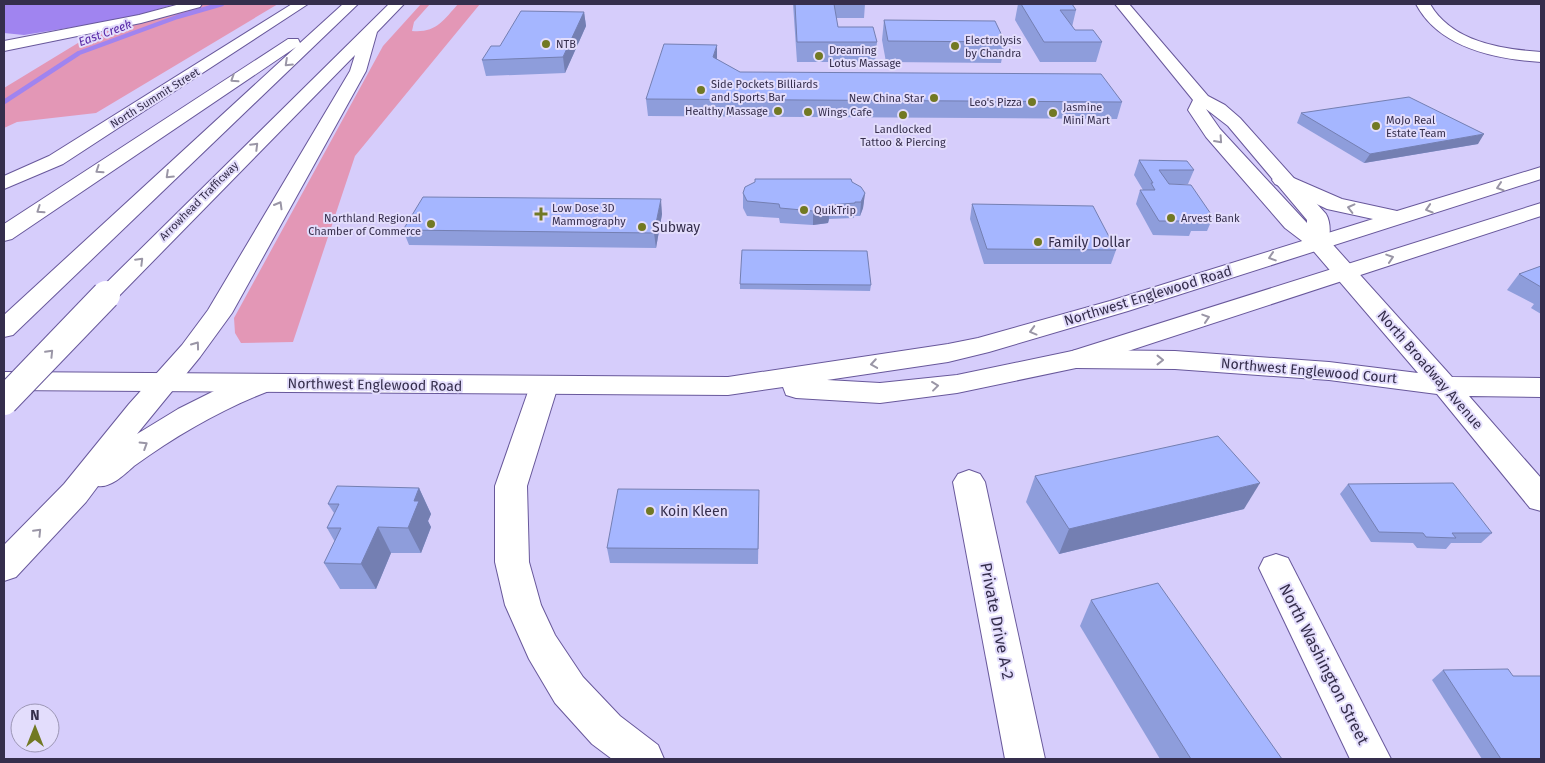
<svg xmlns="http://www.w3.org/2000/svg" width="1545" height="763" viewBox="0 0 1545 763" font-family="'Fira Sans',sans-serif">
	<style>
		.green { fill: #e397b6 }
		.water { fill: #a084f0 }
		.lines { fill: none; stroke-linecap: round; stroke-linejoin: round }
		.stream { stroke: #a084f0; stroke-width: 4.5 }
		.minor-casing { stroke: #68589b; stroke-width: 2 }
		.tertiary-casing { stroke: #68589b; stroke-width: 2 }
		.secondary-casing { stroke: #68589b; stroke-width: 2 }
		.motorway-casing { stroke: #68589b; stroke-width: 2 }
		.minor { fill: #fff; fill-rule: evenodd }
		.tertiary { fill: #fff; fill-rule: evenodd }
		.secondary { fill: #fff; fill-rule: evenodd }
		.motorway { fill: #fff; fill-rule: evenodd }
		.motorway-bridge-casing { stroke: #68589b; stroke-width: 30; stroke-linecap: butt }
		.motorway-bridge { stroke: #fff; stroke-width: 28 }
		.wall { fill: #8e9ddb }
		.shaded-wall { fill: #747fb2 }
		.building { fill: #a5b6ff; stroke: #747fb2 }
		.oneway { stroke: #9a96a6 }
		.poi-dot { fill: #727923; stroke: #e3ddfc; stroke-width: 2 }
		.labels { text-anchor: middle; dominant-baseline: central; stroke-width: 4; stroke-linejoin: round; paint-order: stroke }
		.far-poi-label { font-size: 11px; fill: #352e4c; stroke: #e3ddfc; text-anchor: start }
		.far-street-label { font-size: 11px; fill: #352e4c; stroke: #e3ddfc }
		.far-water-label { font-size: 12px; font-style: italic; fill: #5727a5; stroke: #e3ddfc }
		.poi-label { font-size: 14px; fill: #352e4c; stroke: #e3ddfc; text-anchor: start }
		.street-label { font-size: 14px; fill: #352e4c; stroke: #e3ddfc }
		.near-street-label { font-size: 16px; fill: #352e4c; stroke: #e3ddfc }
	</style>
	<rect width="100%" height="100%" fill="#d6cdfb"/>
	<g class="green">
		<polygon points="202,4 278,4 96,113 17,122 4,128 4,88 96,32"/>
		<path d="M421,4h9l-16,18 -2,9c24,2 31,-10 46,-27h22l-125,152 -62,186 -52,1 -6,-10 -1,-15 149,-272z"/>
	</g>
	<polygon class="water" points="4,4 176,4 124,19 24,35 4,33"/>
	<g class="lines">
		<polyline class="stream" points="4,102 79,53 177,17 222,4"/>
		<g class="minor-casing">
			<g id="minor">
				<polygon points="180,4 202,4 200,7 141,23 4,51 4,41 139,15"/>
				<polygon points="292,4 308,4 63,164 4,189 4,176 49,156"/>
				<path d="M1416,4h14c22,38 71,45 111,48v10c-46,-3 -102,-14 -125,-58z"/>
				<polygon points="1318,235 1326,237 1452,377 1541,378 1541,397 1469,396 1541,478 1541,511 1530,508 1437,394 1329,380 1175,369 1076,368 1067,365 1063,359 1067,353 1076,350 1175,351 1329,362 1418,373 1310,247 1307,242 1310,237"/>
				<polygon points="544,377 554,379 558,386 527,486 529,562 541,605 555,635 583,677 620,716 658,745 664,759 612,759 592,744 555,703 529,659 505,605 495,562 495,486 530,386 534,379"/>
				<polygon points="969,470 980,474 985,482 1045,759 1005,759 953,482 958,474"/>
				<polygon points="1276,554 1288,558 1391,759 1350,759 1259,568 1264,558"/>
			</g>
		</g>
		<g class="tertiary-casing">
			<path id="tertiary" d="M1115,4h14l79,92 17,9 15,13 86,96c5,8 5,25 0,33l-8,2 -8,-2 -25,-19 -79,-91 -18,-27 5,-10zM1206,109l22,17 79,94v3l-87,-94z"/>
		</g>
		<g class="secondary-casing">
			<polygon id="secondary" points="1541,167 1541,179 1128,311 989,352 948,362 827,380 880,383 957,375 1072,351 1541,203 1541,216 1076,368 957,393 880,403 796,398 786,395 783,387 728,395 4,390 4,372 728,377 948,344 978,338 1110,301 1373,219 1327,209 1275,184 1272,180 1275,176 1282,174 1289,176 1342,199 1397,211"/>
		</g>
		<g class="motorway-casing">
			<g id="motorway">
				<polygon points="343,4 358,4 13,335 4,337 4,315 296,47 12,239 4,241 4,224 288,39 298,39 300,43"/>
				<path d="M389,4h15l-27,28 -11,39 -134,242 -32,44 -63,77 41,-25 36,-18 45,-16 10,2 4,7 -4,7c-49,19 -92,44 -135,75 -9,8 -23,22 -36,20l-12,16 -70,75 -12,4v-36l60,-61 65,-80 53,-59 26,-35 142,-239 5,-16 -240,245 -9,2 -9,-2 -3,-5z"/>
			</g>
		</g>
		<use href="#minor" class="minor"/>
		<use href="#tertiary" class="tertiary"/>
		<use href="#secondary" class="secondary"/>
		<use href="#motorway" class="motorway"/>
		<g class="motorway-bridge-casing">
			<polyline id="motorway-bridge" points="4,401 106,295"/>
		</g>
		<use href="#motorway-bridge" class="motorway-bridge"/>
	</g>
	<g class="wall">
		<polygon points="793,4 865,4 864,18 836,18 838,27 877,42 875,62 797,62"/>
		<polygon points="1018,4 1072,4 1076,10 1072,27 1075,30 1102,42 1096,62 1040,62 1015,20"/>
		<polygon points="584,12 586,26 565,73 486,76 482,60 500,46"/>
		<polygon points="884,20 1005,42 1001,63 886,62 882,40"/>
		<polygon points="717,60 740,72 1122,102 1117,119 648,116 646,99"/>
		<polygon points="1301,113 1478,144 1364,163 1297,123"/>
		<polygon points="1139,160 1194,170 1188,184 1168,184 1213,217 1207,231 1191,231 1189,236 1153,235 1136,204 1140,190 1143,190 1134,175"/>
		<polygon points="852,182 865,193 863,208 860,216 854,216 854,218 829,219 828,223 813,225 780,223 779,218 747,216 743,208 743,193"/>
		<polygon points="972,204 1116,250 1111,264 984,264 970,219"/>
		<polygon points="662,214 656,248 409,245 403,230"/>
		<polygon points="1541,266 1541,314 1531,308 1534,304 1507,290 1519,274"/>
		<polygon points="740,284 871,285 870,291 740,289"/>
		<polygon points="1035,476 1244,509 1059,554 1026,502"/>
		<polygon points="1348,484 1492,533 1481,543 1451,543 1446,549 1417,548 1413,543 1371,542 1340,494"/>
		<polygon points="419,488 431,514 428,521 431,527 421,553 391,553 376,589 340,589 324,563 335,542 327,528 334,513 328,504"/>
		<polygon points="759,506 758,564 610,563 607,548"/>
		<polygon points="1091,600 1282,759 1160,759 1080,626"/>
		<polygon points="1443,670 1541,759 1482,759 1432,680"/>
	</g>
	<g class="shaded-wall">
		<polygon points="584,12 586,26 565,73 563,57"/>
		<polygon points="717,45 717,61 713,57"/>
		<polygon points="1484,134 1478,144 1364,163 1370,154"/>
		<polygon points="865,193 863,208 860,216 861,202"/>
		<polygon points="661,199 662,214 656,248 654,233"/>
		<polygon points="830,205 829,219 828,223 813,225 813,211"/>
		<polygon points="1260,483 1244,509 1059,554 1069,529"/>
		<polygon points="419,488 431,514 428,521 431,527 421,553 408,528 414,501"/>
		<polygon points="378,527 391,553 376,589 361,564"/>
	</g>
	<g class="building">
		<polygon points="795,4 834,4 838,27 873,27 877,42 797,42"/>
		<polygon points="1021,4 1072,4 1076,10 1060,10 1075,30 1093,30 1102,42 1044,42"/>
		<polygon points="521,11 584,12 563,57 482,60 491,46 500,46"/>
		<polygon points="884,20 995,21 1005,42 888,41"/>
		<polygon points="664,44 717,45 713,57 740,72 1101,74 1122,102 646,99"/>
		<polygon points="1409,97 1484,134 1370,154 1301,113"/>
		<polygon points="1139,160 1187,161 1194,170 1159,170 1169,184 1191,185 1213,217 1192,216 1195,221 1159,221 1140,190 1155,190 1151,183 1153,183"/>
		<polygon points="755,179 851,179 852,182 861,187 865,193 861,202 855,202 855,203 830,205 829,209 813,211 780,208 779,204 747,201 743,193 745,187 755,182"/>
		<polygon points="423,197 661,199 654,233 403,230"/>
		<polygon points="972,204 1093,206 1116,250 987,249"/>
		<polygon points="742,250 867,251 871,285 740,284"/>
		<polygon points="1541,266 1541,287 1519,274"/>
		<polygon points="1218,436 1260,483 1069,529 1035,476"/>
		<polygon points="1453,483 1492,533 1452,533 1456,538 1426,537 1423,533 1379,532 1348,484"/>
		<polygon points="337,486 419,488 414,501 419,501 408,528 378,527 361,564 324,563 341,528 327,528 339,504 328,504"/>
		<polygon points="618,489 759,490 758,549 607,548"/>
		<polygon points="1158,583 1282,759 1191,759 1091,600"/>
		<polygon points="1508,669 1513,676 1541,676 1541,759 1501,759 1443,670"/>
	</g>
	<defs><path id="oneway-chevron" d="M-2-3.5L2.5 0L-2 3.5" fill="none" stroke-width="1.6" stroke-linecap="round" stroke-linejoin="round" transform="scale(1.25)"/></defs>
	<g class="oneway">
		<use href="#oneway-chevron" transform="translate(288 63) rotate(137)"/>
		<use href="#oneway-chevron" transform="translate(234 79) rotate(147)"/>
		<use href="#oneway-chevron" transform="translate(1219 140) rotate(48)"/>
		<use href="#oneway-chevron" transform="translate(255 146) rotate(-45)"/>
		<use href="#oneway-chevron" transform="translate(99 170) rotate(146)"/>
		<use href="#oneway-chevron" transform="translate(169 175) rotate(137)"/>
		<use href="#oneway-chevron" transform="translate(1500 187) rotate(162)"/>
		<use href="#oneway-chevron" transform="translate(279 205) rotate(-60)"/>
		<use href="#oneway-chevron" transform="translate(1351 208) rotate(-166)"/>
		<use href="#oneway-chevron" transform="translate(1429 209) rotate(163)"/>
		<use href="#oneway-chevron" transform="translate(40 210) rotate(146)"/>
		<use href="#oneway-chevron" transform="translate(1272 257) rotate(162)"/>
		<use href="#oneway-chevron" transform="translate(1390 258) rotate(-18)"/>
		<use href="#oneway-chevron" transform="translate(140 261) rotate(-45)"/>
		<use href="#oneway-chevron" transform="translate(1206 318) rotate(-18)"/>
		<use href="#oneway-chevron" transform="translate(1033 331) rotate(165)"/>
		<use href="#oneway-chevron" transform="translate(196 345) rotate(-54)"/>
		<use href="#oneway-chevron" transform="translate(50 353) rotate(-46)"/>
		<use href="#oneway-chevron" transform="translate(1160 360)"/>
		<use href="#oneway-chevron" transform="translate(874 364) rotate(171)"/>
		<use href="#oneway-chevron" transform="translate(935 386) rotate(-7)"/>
		<use href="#oneway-chevron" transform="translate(144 445) rotate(-32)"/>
		<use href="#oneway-chevron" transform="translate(38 532) rotate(-46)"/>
	</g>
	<g class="poi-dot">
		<circle cx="546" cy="44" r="5"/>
		<circle cx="955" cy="46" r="5"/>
		<circle cx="819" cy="56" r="5"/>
		<circle cx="701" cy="90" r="5"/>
		<circle cx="934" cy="98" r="5"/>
		<circle cx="1032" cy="102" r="5"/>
		<circle cx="778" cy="111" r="5"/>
		<circle cx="808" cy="112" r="5"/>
		<circle cx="1053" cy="113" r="5"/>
		<circle cx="903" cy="115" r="5"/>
		<circle cx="1376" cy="126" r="5"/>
		<circle cx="804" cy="210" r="5"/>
		<path d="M538.5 206.5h5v5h5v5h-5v5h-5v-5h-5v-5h5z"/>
		<circle cx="1171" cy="218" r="5"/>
		<circle cx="431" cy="224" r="5"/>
		<circle cx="642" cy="227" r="5"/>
		<circle cx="1038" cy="242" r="5"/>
		<circle cx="650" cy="511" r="5"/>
	</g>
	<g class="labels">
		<g class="far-poi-label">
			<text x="965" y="40">Electrolysis<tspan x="965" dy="13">by Chandra</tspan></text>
			<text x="556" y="44">NTB</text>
			<text x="829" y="50">Dreaming<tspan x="829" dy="13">Lotus Massage</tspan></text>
			<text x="711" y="84">Side Pockets Billiards<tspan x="711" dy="13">and Sports Bar</tspan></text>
			<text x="924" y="98" text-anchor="end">New China Star</text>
			<text x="1022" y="102" text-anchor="end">Leo's Pizza</text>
			<text x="1063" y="107">Jasmine<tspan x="1063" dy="13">Mini Mart</tspan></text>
			<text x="768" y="111" text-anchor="end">Healthy Massage</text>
			<text x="818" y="112">Wings Cafe</text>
			<text x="1386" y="120">MoJo Real<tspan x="1386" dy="13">Estate Team</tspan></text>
			<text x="903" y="129" text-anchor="middle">Landlocked<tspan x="903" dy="13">Tattoo &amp; Piercing</tspan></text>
			<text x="552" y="208">Low Dose 3D<tspan x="552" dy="13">Mammography</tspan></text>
			<text x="814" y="210">QuikTrip</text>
			<text x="421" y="218" text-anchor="end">Northland Regional<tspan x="421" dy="13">Chamber of Commerce</tspan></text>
			<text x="1181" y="218">Arvest Bank</text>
		</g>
		<g class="far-street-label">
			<text transform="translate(155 98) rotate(-32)">North Summit Street</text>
			<text transform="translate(199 201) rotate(-45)">Arrowhead Trafficway</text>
		</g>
		<g class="far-water-label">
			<text transform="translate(105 33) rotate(-20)">East Creek</text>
		</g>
		<g class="poi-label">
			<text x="652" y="227">Subway</text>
			<text x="1048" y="242">Family Dollar</text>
			<text x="660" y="511">Koin Kleen</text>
		</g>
		<g class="street-label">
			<text transform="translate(1148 296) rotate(-17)">Northwest Englewood Road</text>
			<text transform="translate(1430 370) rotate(49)">North Broadway Avenue</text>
			<text transform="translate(1309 371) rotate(5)">Northwest Englewood Court</text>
			<text transform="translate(375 385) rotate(1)">Northwest Englewood Road</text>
		</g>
		<g class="near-street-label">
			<text transform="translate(997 621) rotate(79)">Private Drive A-2</text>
			<text transform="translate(1324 664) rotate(63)">North Washington Street</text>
		</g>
	</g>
	<rect width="1545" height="763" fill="none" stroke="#352e4c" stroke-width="10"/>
	<g transform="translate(35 728)"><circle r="24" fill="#e3ddfc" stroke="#9d97b6"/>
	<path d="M0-4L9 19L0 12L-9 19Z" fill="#727923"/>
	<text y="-8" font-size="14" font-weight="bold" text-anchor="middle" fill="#352e4c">N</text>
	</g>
</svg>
